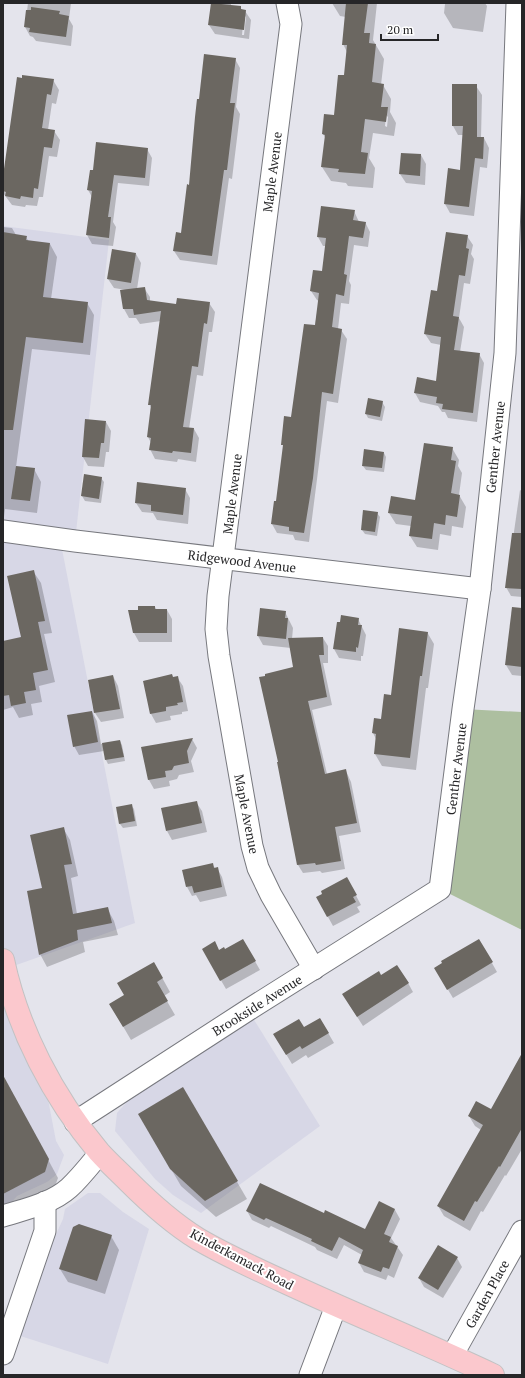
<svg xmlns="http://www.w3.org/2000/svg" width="525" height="1378" viewBox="0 0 525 1378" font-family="'PT Serif',serif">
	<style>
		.built { fill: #d7d7e6 }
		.green { fill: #adbfa0 }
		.shadow { fill: #0003; fill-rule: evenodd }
		.building { fill: #6b6761 }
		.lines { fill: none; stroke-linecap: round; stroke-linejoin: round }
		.minor-casing { stroke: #77787e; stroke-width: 23 }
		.primary-casing { stroke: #c2c2c3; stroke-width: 24 }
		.minor { stroke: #fff; stroke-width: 21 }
		.primary { stroke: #fbc8cd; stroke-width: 22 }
		.labels { text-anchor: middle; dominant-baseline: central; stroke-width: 4; stroke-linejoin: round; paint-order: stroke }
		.street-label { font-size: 13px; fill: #262628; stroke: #fff }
	</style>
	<rect width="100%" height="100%" fill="#e4e4ec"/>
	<g class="built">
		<polygon points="3,226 109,240 75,541 60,539 135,923 5,969 42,1068 56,1141 64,1155 57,1174 47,1182 17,1196 3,1211"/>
		<polygon points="248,1010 320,1126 201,1213 173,1195 155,1179 115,1131 117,1113 155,1070"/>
		<polygon points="88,1193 100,1193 123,1212 149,1229 108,1364 11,1333 63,1219 65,1209"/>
	</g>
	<polygon class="green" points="463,709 522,712 522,930 440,889"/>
	<g class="shadow">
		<polygon points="28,3 71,3 69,19 73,26 71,46 36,41 33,37 30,36 25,27"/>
		<path d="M212,3h19v3l9,1 2,3 3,1 6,9 -2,19 -34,-5 -6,-9zM244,15l2,2 -2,18h-2z"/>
		<path d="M332,3h45l-4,37 11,19 -3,26h2l8,14 -1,13 6,11 -2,13 -21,-3 -4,25 6,10 -2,20 -25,-2 -2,-3 -15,-2 -9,-14 4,-28 -3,-5 12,-18 10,-39 2,-25 -4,-8 3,-27 -6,-1zM386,115l2,2 -1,10 -2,-1z"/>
		<polygon points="436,3 485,3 487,6 483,32 453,28 444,13 445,4"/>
		<polygon points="235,59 240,68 236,107 240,114 232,179 229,178 217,265 180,260 174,251 182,234 190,186 200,100"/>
		<polygon points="23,79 53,80 59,90 56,104 52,103 48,130 54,131 60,140 57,157 49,156 43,197 39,197 37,206 26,205 25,207 12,205 3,193 3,183"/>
		<polygon points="476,86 482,95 481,138 484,138 489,148 487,168 480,167 474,216 450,213 445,204 460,171 464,135 458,135 453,126"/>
		<polygon points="147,149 152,158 149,186 118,183 113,222 116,227 113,246 92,244 87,235 92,197 88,190"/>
		<polygon points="421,155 426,164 425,185 406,183 400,174"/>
		<polygon points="354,211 359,222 365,222 370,232 368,247 354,245 349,281 351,285 349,304 341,303 338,329 341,330 347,339 338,403 327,401 309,542 295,540 293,535 277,533 272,524 275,502 277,502 284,447 282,444 291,418 315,326 319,301 317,300 311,291 323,272 326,246 323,246 318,237"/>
		<polygon points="3,227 12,228 16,235 26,237 29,242 50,244 57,257 51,299 87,303 94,315 90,355 32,349 16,467 34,469 41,482 37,513 5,509 4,517 3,517"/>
		<polygon points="467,236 473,245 471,254 474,259 470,284 464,283 459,318 464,327 460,352 479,354 484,363 477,422 448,418 445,412 442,412 438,406 420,402 415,393 437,382 441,345 431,343 425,334 438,292"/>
		<polygon points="136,254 141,263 137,289 144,288 150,297 150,302 177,305 209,303 215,312 212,332 209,332 203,376 197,375 189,429 194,429 199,438 196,462 178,459 177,462 155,459 150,449 151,443 148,437 152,409 149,404 161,321 140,324 136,318 129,318 124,309 122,291 126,290 114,288 108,279"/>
		<polygon points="382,402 385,407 382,421 368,418 366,414"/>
		<polygon points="106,422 111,431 109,452 106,452 104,467 88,466 83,457"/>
		<polygon points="452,448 459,460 458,466 462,473 459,495 466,507 463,528 452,526 451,536 440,534 438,550 417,547 410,536 411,526 396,524 389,513 416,501"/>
		<polygon points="384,453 386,457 384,472 366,470 363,466"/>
		<polygon points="101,478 104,482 101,503 85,501 82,496"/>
		<polygon points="185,489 190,498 188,524 157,520 153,513 142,512 136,503"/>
		<polygon points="520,490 522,491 522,597 511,596 506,587"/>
		<polygon points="377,513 380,517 377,536 365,534 362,530"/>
		<polygon points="33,571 41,583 52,633 44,634 55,682 39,686 42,702 31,704 33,715 19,718 13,707 3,710 3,642 22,638"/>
		<polygon points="155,607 157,610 167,610 172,619 172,642 139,642 134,633 139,611"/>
		<polygon points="285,612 293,628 292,639 323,638 328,646 328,663 323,663 332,705 312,710 327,774 346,771 351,782 361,832 339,836 345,869 322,873 320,871 303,873 298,865 279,762 294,668 291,648 263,645 258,636"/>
		<polygon points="358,619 366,635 363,656 361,656 361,661 339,658 334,649"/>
		<polygon points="511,624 522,625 522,676 512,675 506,665"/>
		<polygon points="427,632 434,644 428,688 426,688 416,770 382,766 375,754 376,739 373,733 382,720 391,696"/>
		<polygon points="113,676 118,686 124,718 101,722 95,713"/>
		<polygon points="177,677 183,686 188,711 182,712 182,714 170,716 171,720 156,723 151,714 144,681"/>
		<polygon points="92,712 97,721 101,744 120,741 122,745 125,761 108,764 106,760 104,751 79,755 74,746"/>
		<polygon points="192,739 197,748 191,761 194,772 179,775 177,779 169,781 170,786 154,789 149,780 143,748"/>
		<polygon points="196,802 202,811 207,832 172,840 167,831"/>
		<polygon points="131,805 134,809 137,826 123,828 120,824 117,808"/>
		<polygon points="63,828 70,840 78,876 71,878 77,914 107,908 114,921 118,935 83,942 85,952 47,967 40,954 44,888"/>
		<polygon points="212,864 215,868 217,868 222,877 227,896 200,902 196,895 192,896 187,887"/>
		<polygon points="352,888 361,905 357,907 360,912 333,926 317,897"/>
		<polygon points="243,940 260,970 226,989 203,949 219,951 225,950"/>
		<polygon points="479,940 497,972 453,998 435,968"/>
		<polygon points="154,963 170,992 164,996 175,1015 131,1040 110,1004 125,996"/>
		<polygon points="381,976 408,983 413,992 363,1026 349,1004"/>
		<polygon points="320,1019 334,1043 308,1058 306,1055 292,1064 274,1034 304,1029"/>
		<polygon points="522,1056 522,1149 506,1176 505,1175 483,1212 481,1211 470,1231 444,1216 438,1206 481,1130 475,1126 469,1116 491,1111"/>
		<polygon points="3,1076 58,1178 54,1189 8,1214 3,1205"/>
		<polygon points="183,1089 247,1199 216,1217 181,1186 139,1114"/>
		<polygon points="379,1203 395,1210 400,1219 391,1238 403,1255 394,1278 388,1275 386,1280 364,1272 359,1263 362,1255 344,1245 337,1259 317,1250 315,1247 271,1226 269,1228 252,1220 247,1211 324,1215 366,1231"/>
		<polygon points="111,1236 119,1250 105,1294 68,1282 60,1269"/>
		<polygon points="457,1258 462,1267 443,1298 424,1287 419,1278"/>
	</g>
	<g class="building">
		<polygon points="211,3 241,6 241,9 246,10 244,30 208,25"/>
		<polygon points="346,3 368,3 364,33 370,33 369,43 376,44 372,82 384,84 381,107 388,107 386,122 365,119 361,152 368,153 365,174 338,172 339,169 321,167 325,135 322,134 324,114 334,115 338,75 344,75 347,45 342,45"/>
		<polygon points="31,7 60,11 59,14 69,16 66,37 29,32 30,28 24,27 26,10 31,10"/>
		<polygon points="204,54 236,58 230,103 235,103 227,170 224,170 212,256 173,251 176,232 181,233 187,184 189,185 195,117 197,99 199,99"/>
		<polygon points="22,75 54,79 51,95 47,94 42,128 55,130 52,148 44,147 38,189 34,188 33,198 21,196 20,199 5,196 6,192 3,191 3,176 17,77 22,78"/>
		<polygon points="452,84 477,84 477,137 484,137 483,159 475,158 469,207 444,204 448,168 460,170 463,126 452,126"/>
		<polygon points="96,142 148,148 145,178 114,175 108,217 111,217 109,238 86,235 92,191 87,190 90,170 93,170"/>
		<polygon points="401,153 421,154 420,176 399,174"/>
		<polygon points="321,206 355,210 353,220 366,222 363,238 349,236 344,274 347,275 344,296 336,294 332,327 342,329 333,394 322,392 313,478 304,533 289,531 289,527 271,524 274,501 276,501 283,445 281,445 284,416 291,417 304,324 315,325 319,293 310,291 313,270 322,271 326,238 317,237"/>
		<polygon points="3,232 27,236 26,240 50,243 43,297 88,302 83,343 26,337 13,430 3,430"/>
		<polygon points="446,232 468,235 466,248 469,249 465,276 459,275 453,316 459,317 454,350 480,353 473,413 442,409 443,404 436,403 437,397 414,393 417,377 436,381 441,337 424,334 431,290 437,291"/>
		<polygon points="112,249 136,253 131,283 107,279"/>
		<polygon points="145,287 147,300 176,304 177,298 210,302 207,324 204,323 198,367 192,366 183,427 194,428 191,453 173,451 172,453 149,450 151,438 147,437 151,405 148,405 161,311 134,315 133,309 123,309 120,290"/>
		<polygon points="368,398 383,401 380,417 365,414"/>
		<polygon points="85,419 106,421 104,443 101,443 99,458 82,457"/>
		<polygon points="424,443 453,447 451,460 456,461 451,493 460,495 457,517 446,515 445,525 434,523 432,539 409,536 412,516 388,513 391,496 415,500"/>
		<polygon points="364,449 384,452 382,468 362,466"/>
		<polygon points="16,466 35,468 30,501 11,499"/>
		<polygon points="84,474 102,477 99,499 81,496"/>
		<polygon points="137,482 186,488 183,515 151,511 151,505 135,503"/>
		<polygon points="363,510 378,512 375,532 361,530"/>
		<polygon points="512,533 522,533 522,589 505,588"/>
		<polygon points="34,570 45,621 38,622 48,670 33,673 36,690 24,692 26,703 11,706 9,695 3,696 3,641 21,637 7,576"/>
		<polygon points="138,606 155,606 155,609 167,609 167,633 133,633 128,610 138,610"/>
		<polygon points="512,607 522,608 522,667 505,665"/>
		<polygon points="260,608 286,611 285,618 288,618 286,639 257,636"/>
		<polygon points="341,615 359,618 358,625 362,625 358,648 356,647 356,652 333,649 337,622 340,622"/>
		<polygon points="399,628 428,632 422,676 420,676 410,758 374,754 376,734 372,733 374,718 381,719 384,694 391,695"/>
		<polygon points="323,637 324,655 319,655 327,697 308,701 325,774 346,769 357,823 335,827 341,861 316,865 315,863 297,865 277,762 278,762 259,677 265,676 265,674 293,667 288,638"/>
		<polygon points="172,674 173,677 178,676 183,702 177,703 178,705 166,707 166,711 150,714 143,681"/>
		<polygon points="113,675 120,709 94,713 88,680"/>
		<polygon points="92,711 98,742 73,747 67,715"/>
		<polygon points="193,738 187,751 189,763 174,766 172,770 165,771 166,777 148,780 141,747"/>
		<polygon points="120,740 124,757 105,760 102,743"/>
		<polygon points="197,801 202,823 166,831 161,808"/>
		<polygon points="132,804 135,821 119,824 116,807"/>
		<polygon points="64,827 72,864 64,865 73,914 108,907 112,923 77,930 78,940 39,955 27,891 42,888 30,835"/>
		<polygon points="213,863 214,868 218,867 222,887 194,893 192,886 186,887 182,870"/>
		<polygon points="347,877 357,895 353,897 356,902 327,917 316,897 322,894 321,891"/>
		<polygon points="243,939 256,961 220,981 202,949 215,941 219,950 224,947 225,949"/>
		<polygon points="479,939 493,962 447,990 434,968 442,963 441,961"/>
		<polygon points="154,962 163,978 157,982 168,1001 123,1027 109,1004 124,995 117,983"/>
		<polygon points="397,965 409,983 357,1017 342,994 379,971 381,975"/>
		<polygon points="320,1018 329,1033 302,1049 300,1046 286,1055 273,1034 299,1019 304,1027"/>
		<polygon points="522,1053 522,1128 500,1167 499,1166 477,1202 475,1201 464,1221 437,1206 483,1125 468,1116 476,1101 491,1109"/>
		<polygon points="3,1075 49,1159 45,1172 3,1194"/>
		<polygon points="183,1087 238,1181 205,1201 170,1169 138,1114"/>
		<polygon points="260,1183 324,1213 325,1210 365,1229 379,1201 395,1209 384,1234 391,1237 389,1242 398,1246 389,1269 383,1267 381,1272 358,1263 363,1250 339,1237 332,1251 311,1241 312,1239 266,1218 264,1220 246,1211"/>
		<polygon points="79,1224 112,1235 97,1281 59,1269 73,1227"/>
		<polygon points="438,1245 458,1257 438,1290 418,1278"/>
	</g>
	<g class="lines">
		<g class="minor-casing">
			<g id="minor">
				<polyline points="287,3 291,24 218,596 216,629 219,656 252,846 258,868 271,895 314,969"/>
				<polyline points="3,531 75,541 480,589"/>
				<polyline points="75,1122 248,1010 440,889 463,709 480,589 505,353 517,3"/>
				<path d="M3,1216c22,-7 48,-12 66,-28 11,-10 21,-23 31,-35"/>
				<polyline points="3,1354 45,1231 45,1202"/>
				<polyline points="452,1356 522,1231"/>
				<polyline points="310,1375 336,1306"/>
			</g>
		</g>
		<g class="primary-casing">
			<path id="primary" d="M3,960c15,70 50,137 96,192 9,10 19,19 29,29 21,21 44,42 70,58 29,17 60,31 91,45 67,31 136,59 204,91"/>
		</g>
		<use href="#minor" class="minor"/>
		<use href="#primary" class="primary"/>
	</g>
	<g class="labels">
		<g class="street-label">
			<text transform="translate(272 172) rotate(-83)">Maple Avenue</text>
			<text transform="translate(495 447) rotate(-84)">Genther Avenue</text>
			<text transform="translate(232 494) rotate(-83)">Maple Avenue</text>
			<text transform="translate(242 561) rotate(7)">Ridgewood Avenue</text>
			<text transform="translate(456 769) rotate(-83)">Genther Avenue</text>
			<text transform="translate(247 814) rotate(79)">Maple Avenue</text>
			<text transform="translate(257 1005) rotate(-32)">Brookside Avenue</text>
			<text transform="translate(242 1259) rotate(28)">Kinderkamack Road</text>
			<text transform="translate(487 1294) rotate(-61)">Garden Place</text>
		</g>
	</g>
	<rect width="525" height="1378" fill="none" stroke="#262628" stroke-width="8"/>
	<path d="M381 34v6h57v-6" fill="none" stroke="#262628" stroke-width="2"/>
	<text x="387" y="34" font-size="12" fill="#262628" stroke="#ffffff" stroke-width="3" paint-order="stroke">20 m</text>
</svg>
